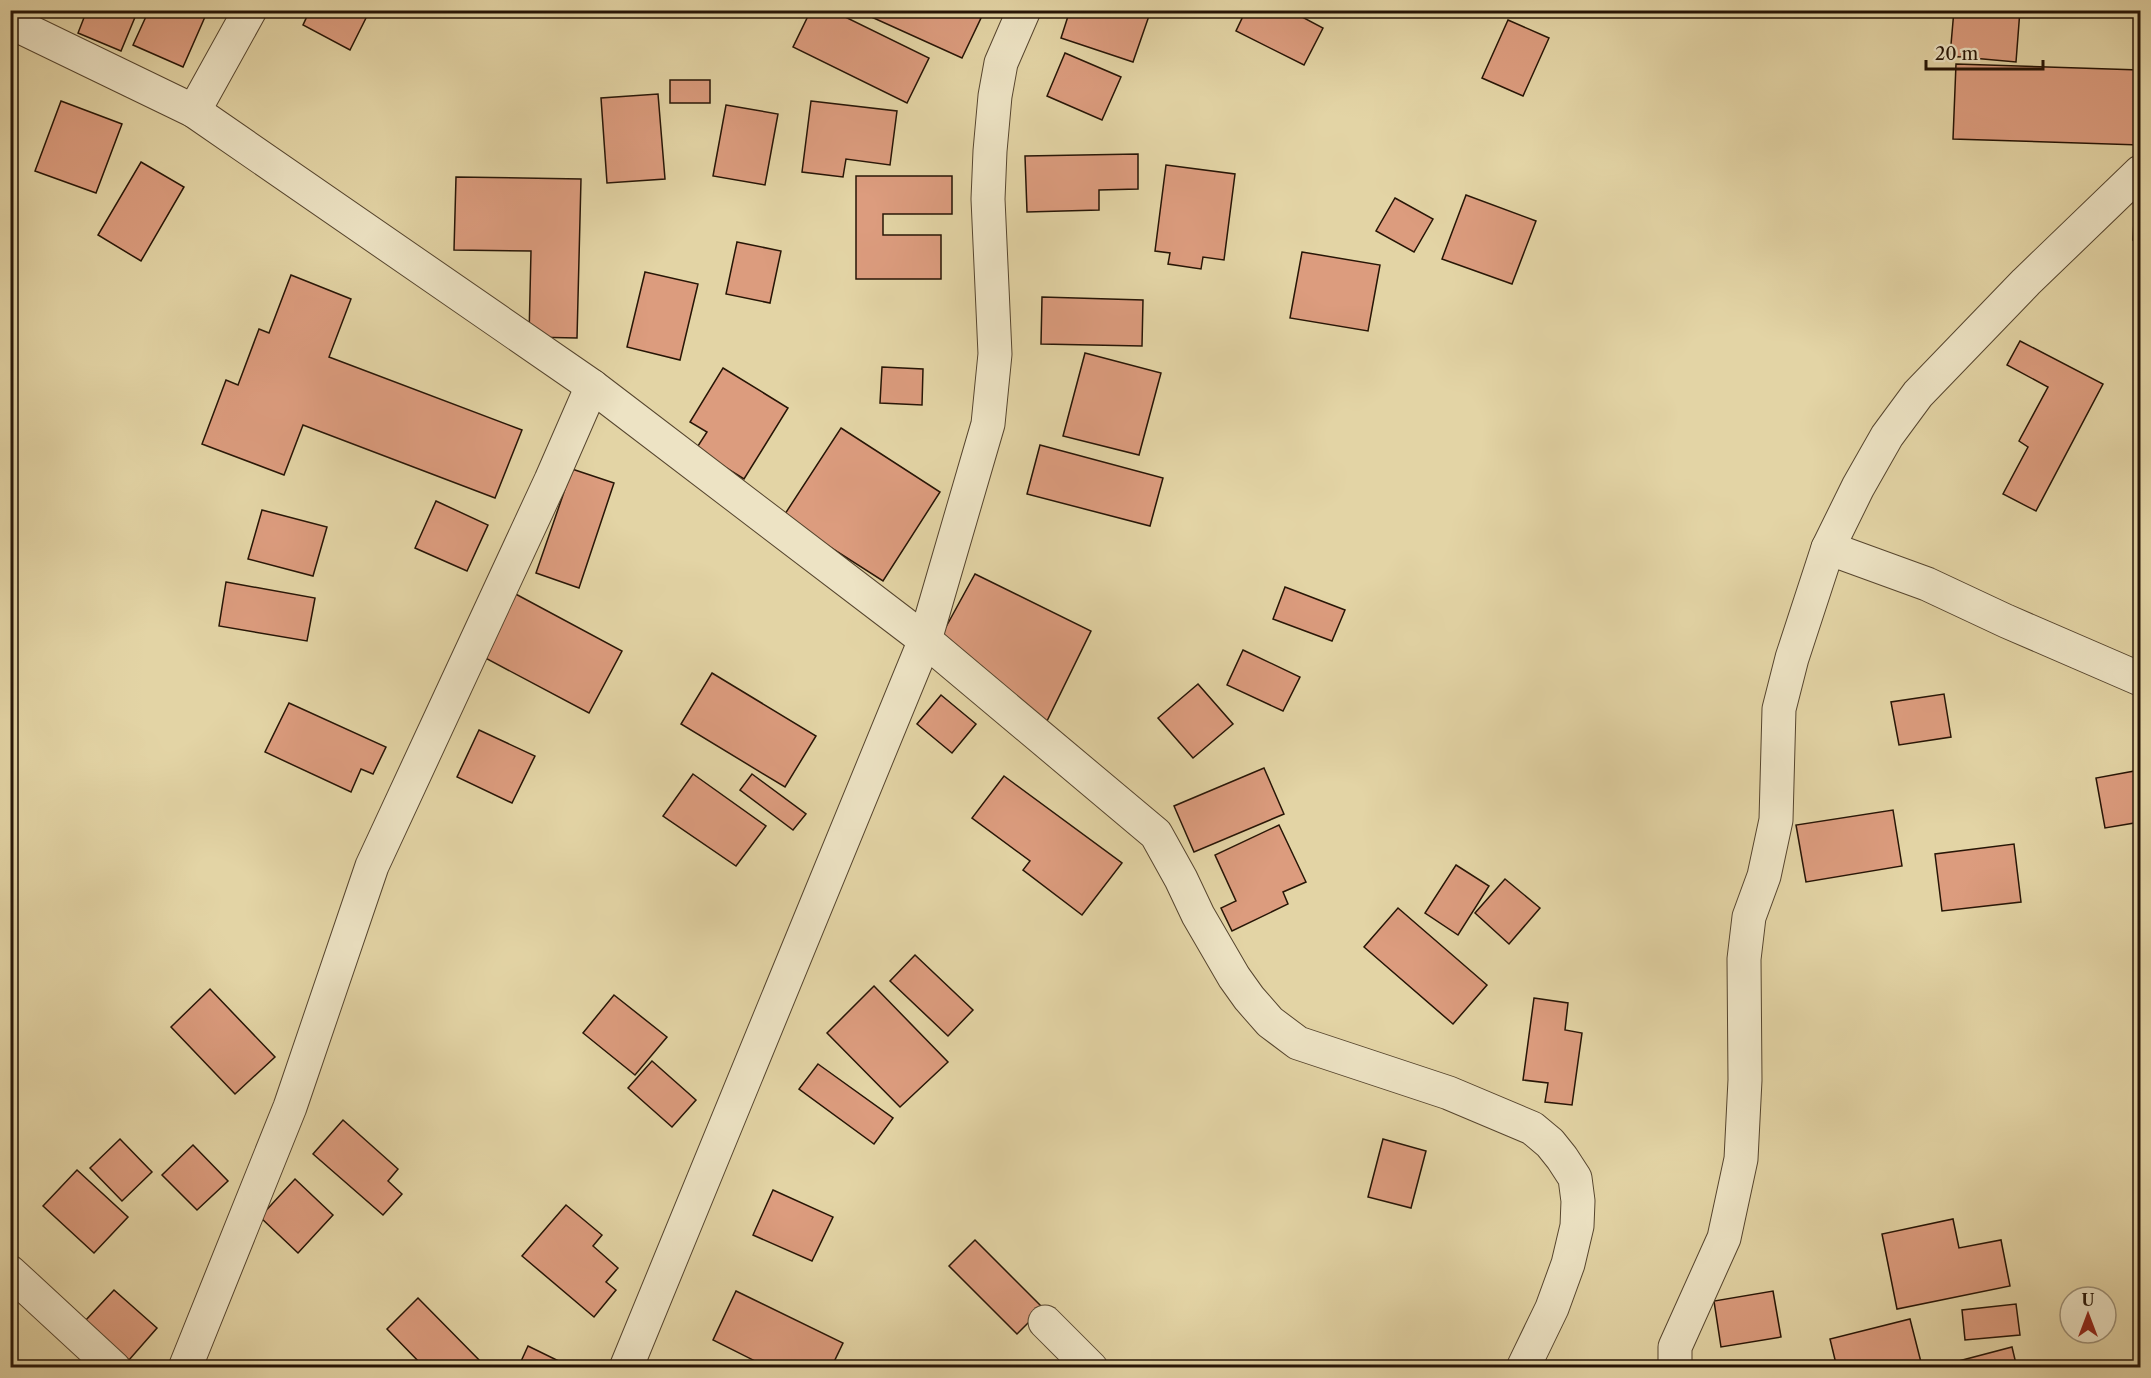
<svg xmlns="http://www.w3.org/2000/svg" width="2151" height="1378" viewBox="0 0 2151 1378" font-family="'Libre Caslon Text',serif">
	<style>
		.building { fill: #dc9c7e; stroke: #271506; stroke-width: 1.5 }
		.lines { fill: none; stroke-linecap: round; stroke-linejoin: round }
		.minor-casing { stroke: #56452e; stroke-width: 35 }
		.minor { stroke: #ede3c4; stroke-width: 33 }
	</style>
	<rect width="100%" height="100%" fill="#e3d4a5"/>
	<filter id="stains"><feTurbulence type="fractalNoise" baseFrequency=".00333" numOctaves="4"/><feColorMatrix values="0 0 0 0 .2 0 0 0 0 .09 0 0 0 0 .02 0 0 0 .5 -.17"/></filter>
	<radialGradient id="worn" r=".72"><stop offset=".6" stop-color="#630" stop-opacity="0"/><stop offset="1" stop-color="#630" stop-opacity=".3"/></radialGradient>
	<g class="building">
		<polygon points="87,10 138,10 121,51 78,33"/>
		<polygon points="149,10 208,10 183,67 133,45"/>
		<polygon points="310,10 370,10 350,50 303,25"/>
		<polygon points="811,10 831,10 929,58 907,103 793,47"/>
		<polygon points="856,10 963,10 981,18 962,58"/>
		<polygon points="1070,10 1142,10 1150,13 1133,62 1061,38"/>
		<polygon points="1246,10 1289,10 1323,28 1304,65 1236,31"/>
		<polygon points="1954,10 2020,10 2016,62 1950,56"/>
		<polygon points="1508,20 1549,38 1523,96 1482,78"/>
		<polygon points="1065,53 1121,77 1102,120 1047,96"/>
		<polygon points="1956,64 2140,70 2140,145 1953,139"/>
		<rect x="670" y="80" width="40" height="23"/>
		<polygon points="658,94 665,179 607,183 601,98"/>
		<polygon points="61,101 122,124 96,193 35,171"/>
		<polygon points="811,101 897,111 890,165 846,159 843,177 802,172"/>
		<polygon points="726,105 778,114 765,185 713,176"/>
		<polygon points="1138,154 1138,189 1099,190 1099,210 1027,212 1025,156"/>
		<polygon points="141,162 184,187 141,261 98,235"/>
		<polygon points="1166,165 1235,174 1224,260 1203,257 1201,269 1168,264 1170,253 1155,251"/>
		<polygon points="856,176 952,176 952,214 883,214 883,235 941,235 941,279 856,279"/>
		<polygon points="456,177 581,179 577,338 529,337 531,251 454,250"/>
		<polygon points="1466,195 1536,221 1512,284 1442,259"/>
		<polygon points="1395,198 1433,219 1414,252 1376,231"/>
		<polygon points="2135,201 2140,201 2140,240 2133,240"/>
		<polygon points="737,242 781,251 770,303 726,294"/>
		<polygon points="1302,252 1380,265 1368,331 1290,318"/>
		<polygon points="645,272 698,284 680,360 627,347"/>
		<polygon points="291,275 351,299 329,357 522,430 495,498 303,425 284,475 202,444 226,380 238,385 259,329 269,333"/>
		<polygon points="1042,297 1143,300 1142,346 1041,344"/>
		<polygon points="2020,341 2103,384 2036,511 2003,494 2028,447 2019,441 2048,387 2007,365"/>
		<polygon points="1085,353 1161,373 1139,455 1063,436"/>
		<polygon points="882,367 923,369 922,405 880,403"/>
		<polygon points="723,368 788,408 744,479 696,449 707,432 690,422"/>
		<polygon points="841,428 940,492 883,581 783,517"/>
		<polygon points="1040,445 1163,478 1150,526 1027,494"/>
		<polygon points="572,469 614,483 579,588 536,573"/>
		<polygon points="436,501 488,525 467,571 415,548"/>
		<polygon points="262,510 327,527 313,576 248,559"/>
		<polygon points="975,574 1091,631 1045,725 941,636"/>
		<polygon points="226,582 315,598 307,641 219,626"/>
		<polygon points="1285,587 1345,610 1332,641 1273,619"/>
		<polygon points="510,591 622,651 589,713 476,653"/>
		<polygon points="1243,650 1300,677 1283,711 1227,685"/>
		<polygon points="712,673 816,736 785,787 681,724"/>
		<polygon points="1198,684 1233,724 1193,758 1158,718"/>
		<polygon points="1944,694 1951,737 1899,745 1891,702"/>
		<polygon points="941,695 976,724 952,753 917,724"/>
		<polygon points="289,703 386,747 373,774 361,769 351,792 265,752"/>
		<polygon points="479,730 535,756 512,803 457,777"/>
		<polygon points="1264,768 1284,814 1194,852 1174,806"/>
		<polygon points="2140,770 2140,822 2105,828 2096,778"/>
		<polygon points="693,774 766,826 736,866 663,816"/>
		<polygon points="752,774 806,814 793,830 740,790"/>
		<polygon points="1004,776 1122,863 1082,915 1023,870 1030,861 972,818"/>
		<polygon points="1893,810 1902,866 1806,882 1796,825"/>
		<polygon points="1279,825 1306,882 1283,892 1288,904 1232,931 1221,908 1236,901 1215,855"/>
		<polygon points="2014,844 2021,902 1942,911 1935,854"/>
		<polygon points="1456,865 1489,886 1458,935 1425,913"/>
		<polygon points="1505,879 1540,908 1509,944 1475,913"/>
		<polygon points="1398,908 1487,985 1453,1024 1364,947"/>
		<polygon points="915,955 973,1010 948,1036 890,981"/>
		<polygon points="874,986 948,1062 900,1107 827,1033"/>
		<polygon points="210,989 275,1057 235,1094 171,1027"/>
		<polygon points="614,995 667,1037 635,1075 583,1033"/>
		<polygon points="1534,998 1568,1003 1565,1030 1582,1033 1572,1105 1545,1102 1548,1083 1523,1080"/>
		<polygon points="652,1061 696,1100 672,1127 628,1088"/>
		<polygon points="818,1064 893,1118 874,1144 799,1089"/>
		<polygon points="343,1120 398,1169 388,1181 402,1194 383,1215 313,1154"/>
		<polygon points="120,1139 152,1172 122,1201 90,1168"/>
		<polygon points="1383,1139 1426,1151 1411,1208 1368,1197"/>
		<polygon points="193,1145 228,1181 197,1210 162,1175"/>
		<polygon points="77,1170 128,1217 94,1253 43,1206"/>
		<polygon points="295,1179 333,1215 298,1253 260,1217"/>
		<polygon points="773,1190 833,1217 812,1261 753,1235"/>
		<polygon points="566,1205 602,1235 593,1246 618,1268 606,1282 616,1290 594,1317 522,1256"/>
		<polygon points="1953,1219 1959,1248 2001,1240 2010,1286 1897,1309 1882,1234"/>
		<polygon points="975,1240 1043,1308 1017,1334 949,1266"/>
		<polygon points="114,1290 157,1328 129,1360 85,1321"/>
		<polygon points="736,1291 843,1343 831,1368 769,1368 713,1340"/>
		<polygon points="1773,1291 1781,1337 1721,1347 1714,1301"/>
		<polygon points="418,1298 487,1368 425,1368 387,1329"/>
		<polygon points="2016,1304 2020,1335 1965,1340 1962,1310"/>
		<polygon points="1910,1319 1922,1366 1837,1368 1830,1339"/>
		<polygon points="528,1346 567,1365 565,1368 518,1368"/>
		<polygon points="2012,1347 2017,1368 1932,1368"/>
	</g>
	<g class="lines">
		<g class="minor-casing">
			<g id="minor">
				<polyline points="10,22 194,111 592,386 925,640 1156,834 1181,879 1198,915 1234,977 1249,998 1270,1022 1298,1043 1449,1093 1532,1128 1550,1143 1562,1158 1575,1178 1578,1201 1577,1226 1568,1264 1552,1308 1523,1368"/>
				<polyline points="194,111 250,10"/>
				<polyline points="1828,548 1927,584 2006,621 2140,679"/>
				<polyline points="10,1272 114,1368"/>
				<polyline points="1045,1322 1091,1368"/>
				<polyline points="185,1368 290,1107 372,866 551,480 592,386"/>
				<polyline points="626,1368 925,640 988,424 995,354 988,199 990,151 995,96 1001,63 1024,10"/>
				<polyline points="1675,1368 1675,1347 1724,1238 1741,1159 1745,1080 1744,959 1749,917 1764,876 1776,820 1779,709 1792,658 1828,548 1858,487 1887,436 1918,394 2026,282 2140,172"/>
			</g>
		</g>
		<use href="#minor" class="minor"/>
	</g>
	<rect width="2151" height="1378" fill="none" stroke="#e3d4a5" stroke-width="36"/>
	<rect x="12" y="12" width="2127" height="1354" fill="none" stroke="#271506" stroke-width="3"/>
	<rect x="18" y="18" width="2115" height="1342" fill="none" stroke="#271506" stroke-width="1.5"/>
	<g transform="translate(2088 1315)"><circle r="28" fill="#ede3c4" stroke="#9e9178" stroke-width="1.5"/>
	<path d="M0-4.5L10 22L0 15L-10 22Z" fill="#8f2418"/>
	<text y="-9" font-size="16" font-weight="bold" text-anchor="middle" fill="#271506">U</text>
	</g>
	<path d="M1926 60v9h117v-9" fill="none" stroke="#271506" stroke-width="3"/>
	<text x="1935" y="60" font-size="18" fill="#271506" stroke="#ede3c4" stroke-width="4.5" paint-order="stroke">20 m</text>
	<rect width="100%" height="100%" filter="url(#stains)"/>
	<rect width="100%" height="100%" fill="url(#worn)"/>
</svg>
